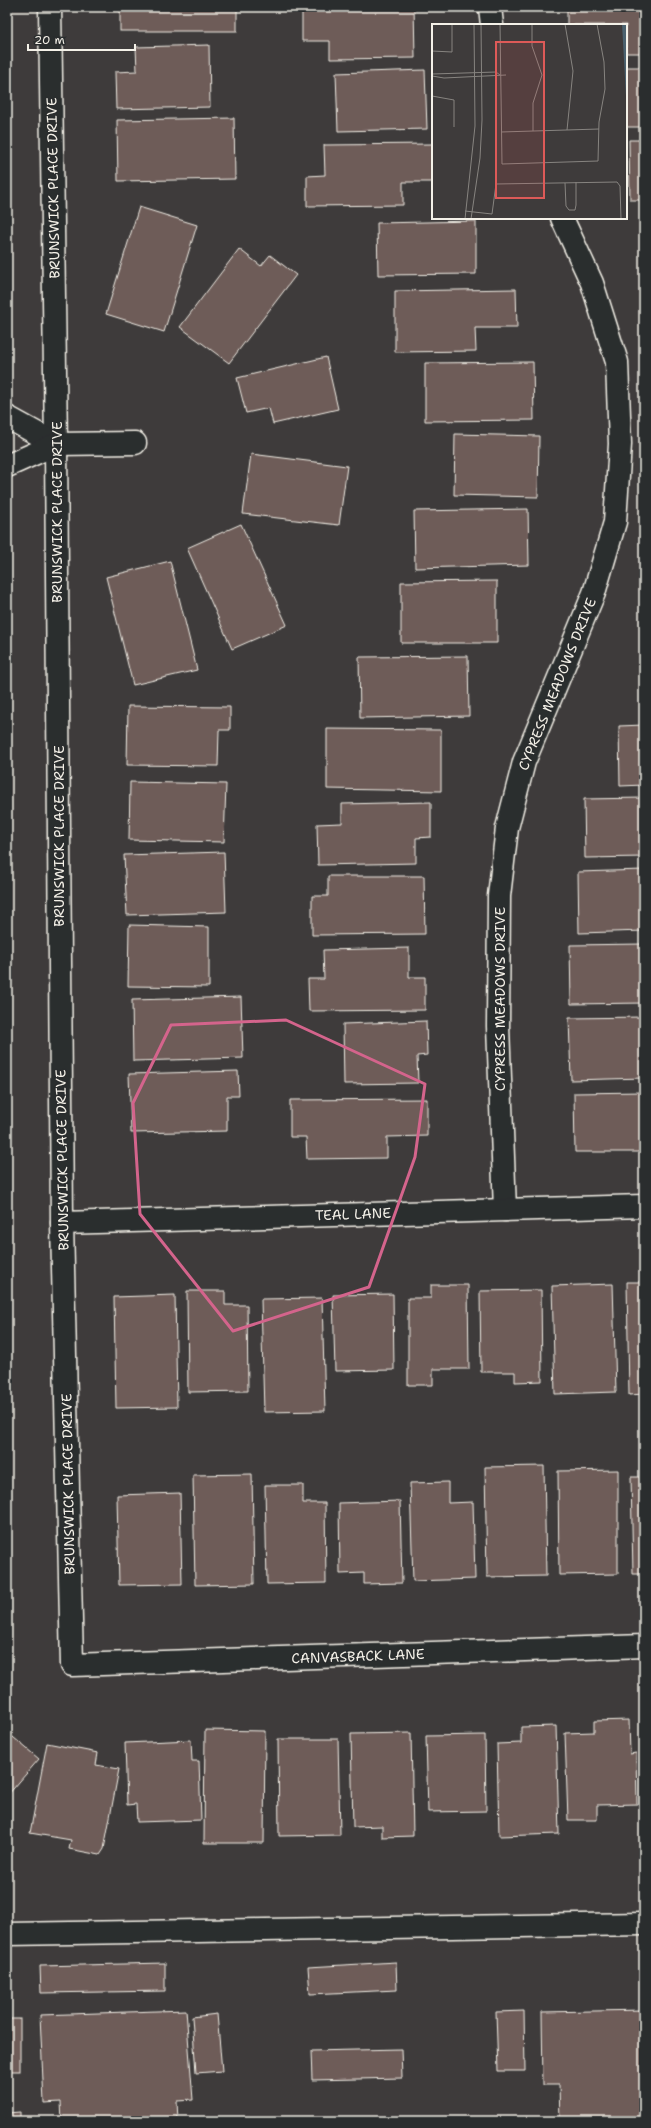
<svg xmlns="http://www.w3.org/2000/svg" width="651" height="2128" viewBox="0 0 651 2128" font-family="'Shantell Sans',sans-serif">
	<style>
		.building { fill: #6e5b59; stroke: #f4f1e8 }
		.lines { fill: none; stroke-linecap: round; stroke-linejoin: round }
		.minor-casing { stroke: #f4f1e8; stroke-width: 25 }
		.minor { stroke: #2a2d2e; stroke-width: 22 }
		.marked { fill: none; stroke: #d4648c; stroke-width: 3; stroke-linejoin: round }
		.labels { text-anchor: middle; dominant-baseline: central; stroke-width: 3; stroke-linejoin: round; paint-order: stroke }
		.street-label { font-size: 14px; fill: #f4f1e8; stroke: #2a2d2e }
		.inset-road { fill: none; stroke: #878480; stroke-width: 1 }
		.view { fill: #de5a58; fill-opacity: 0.15; stroke: #de5a58; stroke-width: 2 }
		.inset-edge { fill: none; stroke: #f4f1e8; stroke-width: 2 }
	</style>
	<rect width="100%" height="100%" fill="#3e3b3b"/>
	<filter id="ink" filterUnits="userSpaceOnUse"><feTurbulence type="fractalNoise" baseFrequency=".025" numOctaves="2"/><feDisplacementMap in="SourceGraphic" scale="8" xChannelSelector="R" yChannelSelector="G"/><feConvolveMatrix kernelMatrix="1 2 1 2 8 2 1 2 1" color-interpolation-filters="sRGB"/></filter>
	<g filter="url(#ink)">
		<g class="building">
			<rect x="120" y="7" width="117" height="24"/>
			<polygon points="302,7 414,7 415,58 330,59 330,41 302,41"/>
			<polygon points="567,7 644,7 644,53 626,53 626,25 567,25"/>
			<polygon points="209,45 210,107 116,109 115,72 137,71 136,47"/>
			<rect x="626" y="67" width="18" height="60"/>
			<polygon points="425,70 427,129 338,131 336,73"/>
			<polygon points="234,118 235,179 118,181 117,120"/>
			<polygon points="629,140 644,140 644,200 630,200"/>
			<polygon points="433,144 433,182 403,182 403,205 307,206 307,176 325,175 324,145"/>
			<polygon points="139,207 197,225 164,332 106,314"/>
			<polygon points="476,221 476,274 378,275 377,223"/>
			<polygon points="239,249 261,266 270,255 296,275 229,363 180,327"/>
			<polygon points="516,289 517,328 475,328 476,351 395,352 395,291"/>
			<polygon points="326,357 338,409 273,424 269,408 246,413 237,378"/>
			<polygon points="533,362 534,420 425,421 425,363"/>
			<polygon points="455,434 539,436 538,497 454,495"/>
			<polygon points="251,454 347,466 339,525 243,514"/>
			<polygon points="528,509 529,565 415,568 414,511"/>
			<polygon points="241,524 287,625 232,649 187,548"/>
			<polygon points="170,561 197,670 133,685 106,577"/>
			<polygon points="497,581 497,643 401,643 401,582"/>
			<polygon points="468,656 469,716 360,718 359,657"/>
			<polygon points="128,706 230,707 230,730 219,730 218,766 127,765"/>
			<polygon points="644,725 644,785 620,786 619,726"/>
			<polygon points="327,729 441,730 441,791 327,789"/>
			<polygon points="130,782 226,784 224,842 129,840"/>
			<polygon points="644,798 644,857 585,858 584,799"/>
			<polygon points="431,802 431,837 416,838 416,863 318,865 317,824 342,823 342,804"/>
			<polygon points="224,852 226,912 127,915 124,855"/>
			<polygon points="644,870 644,931 579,933 578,872"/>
			<polygon points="328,876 424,876 425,934 312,935 312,896 328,896"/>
			<polygon points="129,925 209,927 209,987 128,986"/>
			<polygon points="644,944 644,1003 571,1004 570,945"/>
			<polygon points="409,948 409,977 425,977 425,1010 309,1011 308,979 324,979 323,950"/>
			<polygon points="241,997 243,1058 133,1061 132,1000"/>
			<polygon points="644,1017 644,1078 571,1080 569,1018"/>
			<polygon points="426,1021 427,1055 417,1056 418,1083 344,1084 343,1024"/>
			<polygon points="238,1071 239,1096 227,1096 227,1131 131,1133 129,1074"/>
			<polygon points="644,1092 644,1152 575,1152 574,1093"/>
			<polygon points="427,1099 427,1136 387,1137 387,1158 307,1159 306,1137 290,1137 290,1100"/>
			<polygon points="627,1282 644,1282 644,1394 629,1395"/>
			<polygon points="613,1284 616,1392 555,1394 552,1286"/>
			<polygon points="431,1285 468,1285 469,1369 433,1369 433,1385 408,1385 408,1298 431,1298"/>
			<polygon points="541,1290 542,1381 515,1382 515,1372 481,1372 480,1291"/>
			<polygon points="187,1291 225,1291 225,1305 247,1305 248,1391 188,1392"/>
			<polygon points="393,1294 394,1370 335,1371 333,1295"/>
			<polygon points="175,1295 177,1407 116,1408 114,1297"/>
			<polygon points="322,1298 325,1411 264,1412 261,1299"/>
			<polygon points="544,1466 546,1576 487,1577 485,1467"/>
			<polygon points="618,1470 618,1574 559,1575 558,1471"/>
			<polygon points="252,1474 254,1584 195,1585 193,1475"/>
			<polygon points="631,1477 644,1477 644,1574 633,1574"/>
			<polygon points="448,1482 448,1503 473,1502 475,1579 413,1581 410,1483"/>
			<polygon points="265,1485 303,1485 303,1503 325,1503 326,1583 267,1584"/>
			<polygon points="180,1493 182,1584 119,1585 117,1495"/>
			<polygon points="400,1501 402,1583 364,1584 364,1573 340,1574 339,1503"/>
			<polygon points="629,1720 630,1754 636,1753 637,1804 597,1805 597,1820 568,1820 565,1733 594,1732 594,1721"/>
			<polygon points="556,1726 559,1834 499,1836 497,1744 521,1743 521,1727"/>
			<polygon points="643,1726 644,1726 644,1767"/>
			<polygon points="205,1730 265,1731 264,1843 204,1843"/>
			<polygon points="7,1732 39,1759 7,1796"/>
			<polygon points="411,1733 413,1836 382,1837 382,1826 353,1827 351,1734"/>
			<polygon points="485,1735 486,1811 428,1812 426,1736"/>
			<polygon points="278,1739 338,1739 340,1835 279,1836"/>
			<polygon points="191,1740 192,1761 199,1761 201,1820 137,1822 136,1804 127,1805 125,1743"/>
			<polygon points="47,1743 98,1753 96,1765 119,1769 104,1849 100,1855 69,1849 71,1840 30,1833"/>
			<polygon points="396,1962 397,1990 310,1994 308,1967"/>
			<polygon points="165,1963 165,1991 41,1993 40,1966"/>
			<polygon points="186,2010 193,2100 177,2101 178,2121 62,2121 61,2102 44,2103 40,2015"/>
			<polygon points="644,2010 644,2121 560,2121 559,2085 543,2085 542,2012"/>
			<polygon points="524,2011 525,2071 498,2071 496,2012"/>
			<polygon points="217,2014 222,2071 196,2073 192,2017"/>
			<rect x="7" y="2019" width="13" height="52"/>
			<polygon points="401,2049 402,2078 312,2080 311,2051"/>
			<polygon points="20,2112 20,2121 7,2121 7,2113"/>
		</g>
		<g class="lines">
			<g class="minor-casing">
				<g id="minor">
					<polyline points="50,7 56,444 62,1223 72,1665 644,1646"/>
					<polyline points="490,7 492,25"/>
					<polyline points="7,417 56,444"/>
					<polyline points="7,466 56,444 135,443"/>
					<polyline points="505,1210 498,1026 499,896 507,828 524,762 594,593 615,522 620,444 617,362 592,283 562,218"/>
					<polyline points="62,1223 644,1206"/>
					<polyline points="7,1934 644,1924"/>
				</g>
			</g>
			<use href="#minor" class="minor"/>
		</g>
	</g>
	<path class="marked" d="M286,1020l139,64 -10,73 -46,130 -136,44 -93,-117 -7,-111 38,-78z"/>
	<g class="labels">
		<g class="street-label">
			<text transform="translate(53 188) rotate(-91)">BRUNSWICK PLACE DRIVE</text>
			<text transform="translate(57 512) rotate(-90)">BRUNSWICK PLACE DRIVE</text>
			<text transform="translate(557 684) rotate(-68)">CYPRESS MEADOWS DRIVE</text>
			<text transform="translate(59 836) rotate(-90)">BRUNSWICK PLACE DRIVE</text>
			<text transform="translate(500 999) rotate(-90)">CYPRESS MEADOWS DRIVE</text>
			<text transform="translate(62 1160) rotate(-91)">BRUNSWICK PLACE DRIVE</text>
			<text transform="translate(353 1214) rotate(-2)">TEAL LANE</text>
			<text transform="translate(68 1484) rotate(-91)">BRUNSWICK PLACE DRIVE</text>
			<text transform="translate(358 1656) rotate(-2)">CANVASBACK LANE</text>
		</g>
	</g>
	<g transform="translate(432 24)">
		<rect width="195" height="195" fill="#3e3b3b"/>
		<path d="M190,0h5v90z" fill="#4b626f"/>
		<path class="inset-road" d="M68,0l2,140 96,-3 1,-39 6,-33 -1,-27 -7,-38M100,0v22l10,29 -9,28v28M133,0l8,47 -6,59M0,27l20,1v-28M0,50l64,-2 4,3M0,52l12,2 62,-3M0,72l22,4v27M69,108l98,-3M133,159l1,23 3,4h6l1,-5v-23M33,187l27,3 4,-30 121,-2 3,4 1,33M33,195l10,-93 -1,-102M39,195l9,-61 2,-38 -1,-96"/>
		<path class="view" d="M64,18h48v156h-48z"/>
		<rect width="195" height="195" class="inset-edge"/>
	</g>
	<rect width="651" height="2128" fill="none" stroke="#2a2d2e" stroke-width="24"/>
	<rect x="12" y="12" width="627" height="2104" fill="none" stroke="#f4f1e8" stroke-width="1.5" filter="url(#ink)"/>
	<path d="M28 44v6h107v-6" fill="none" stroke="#f4f1e8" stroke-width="2"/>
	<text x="34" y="44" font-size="12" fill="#f4f1e8" stroke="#2a2d2e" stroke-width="3" paint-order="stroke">20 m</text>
</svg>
